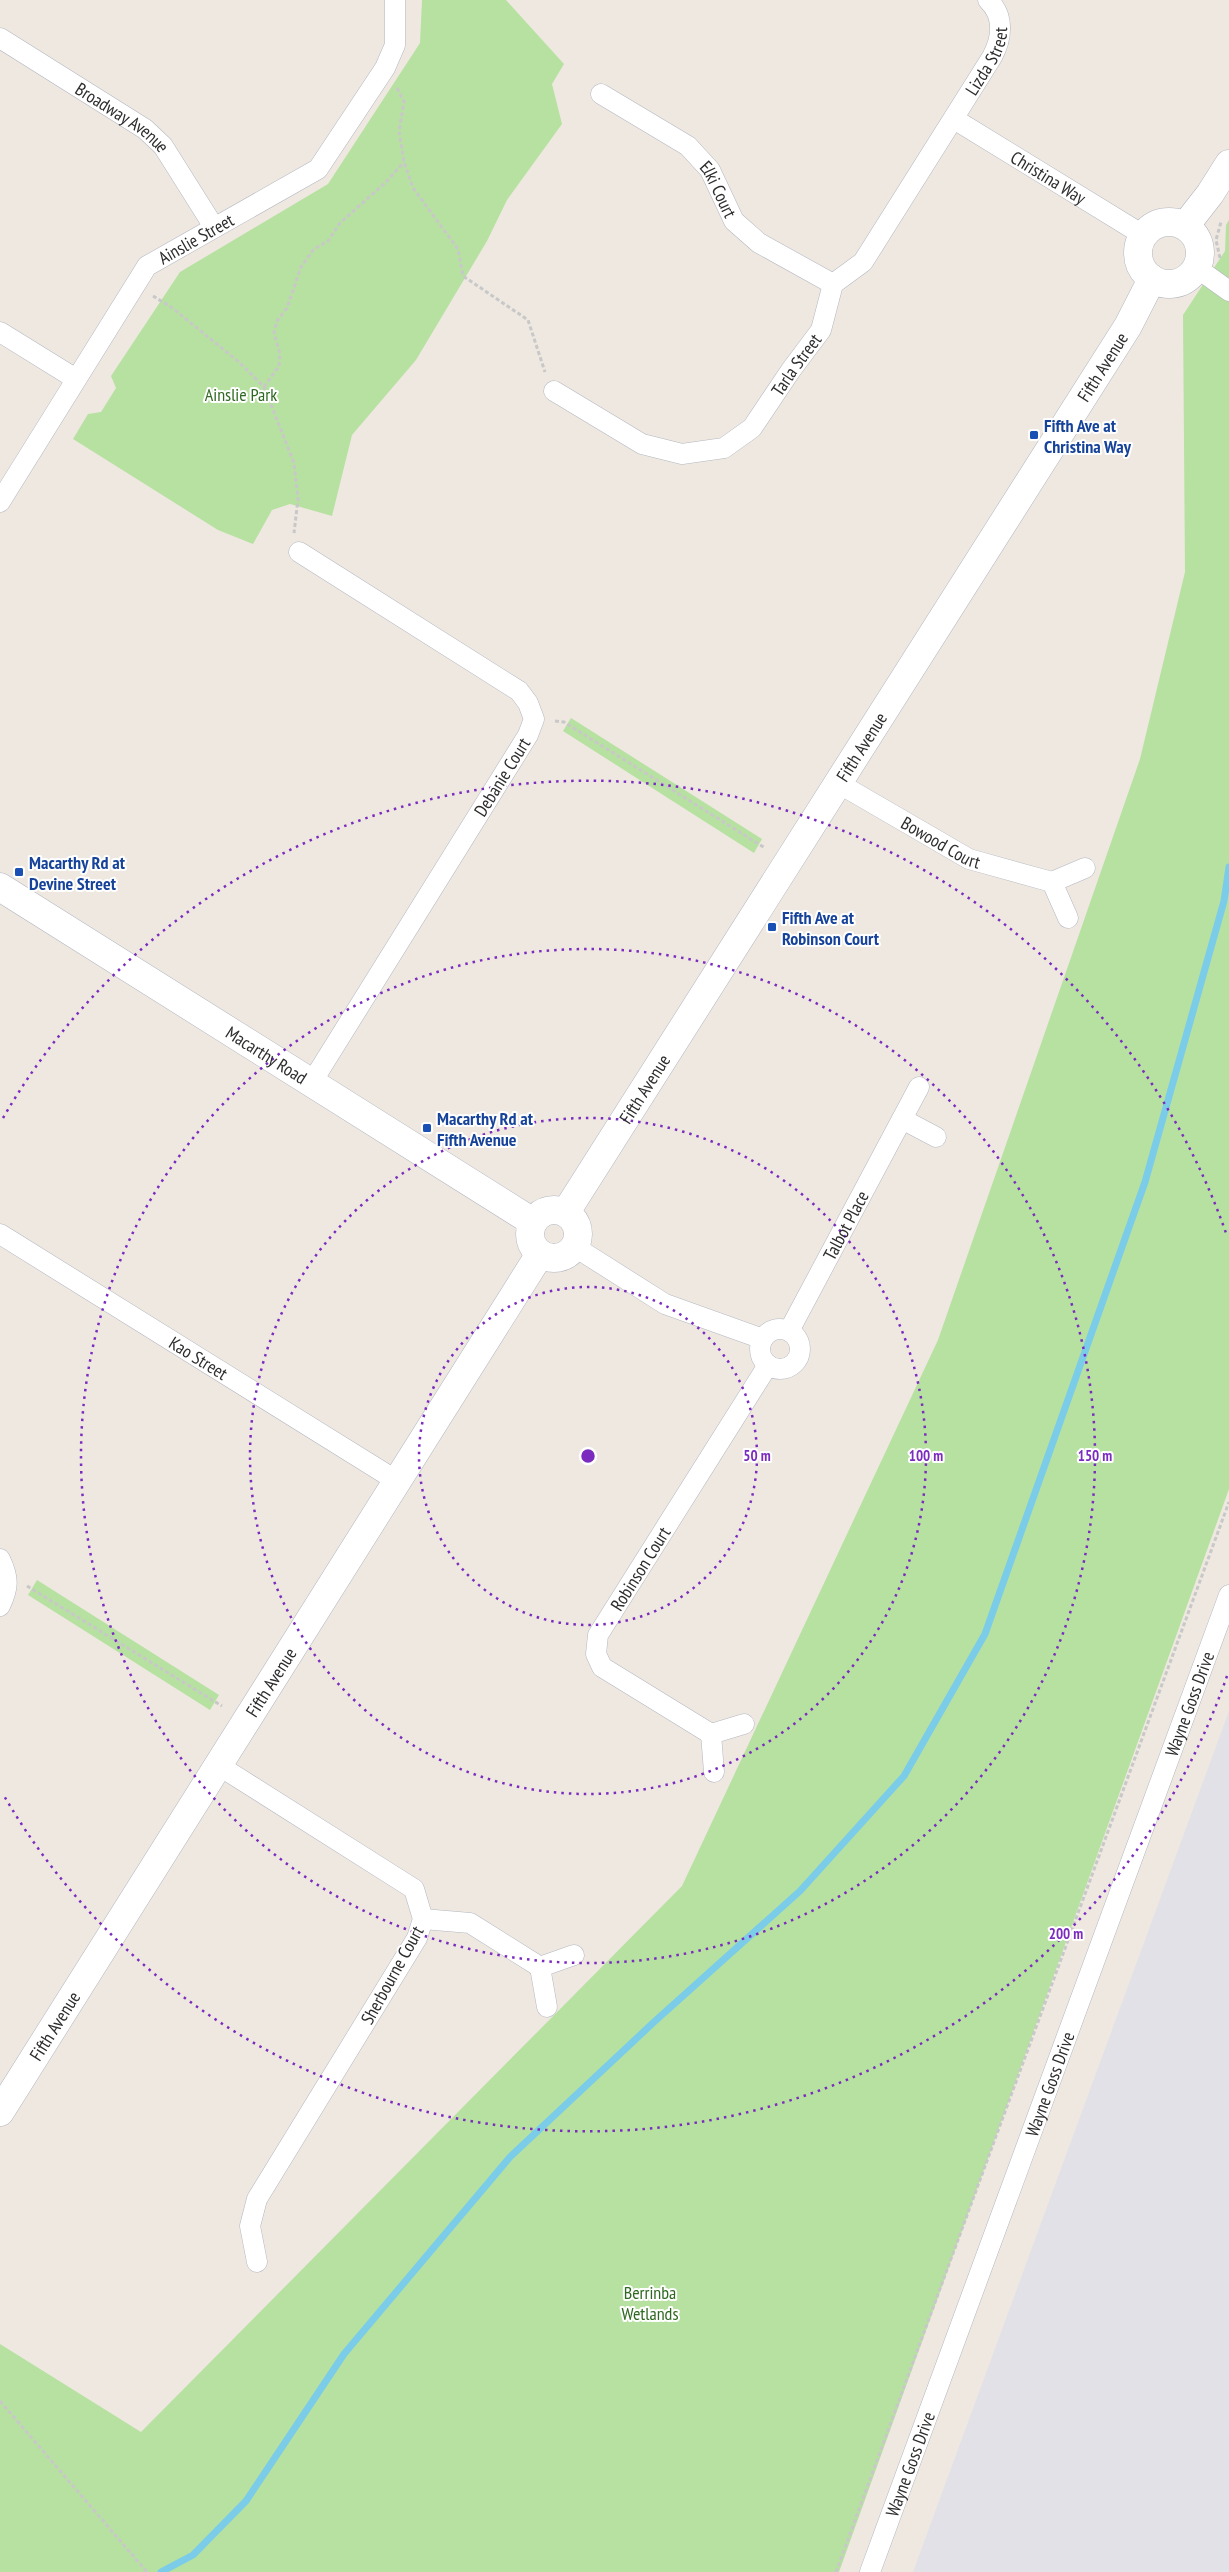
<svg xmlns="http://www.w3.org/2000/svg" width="1229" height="2572" viewBox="0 0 1229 2572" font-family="'PT Sans Narrow',sans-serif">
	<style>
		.industrial { fill: #e2e1e7 }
		.green { fill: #b7e1a1 }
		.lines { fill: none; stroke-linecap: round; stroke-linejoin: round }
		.stream { stroke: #7bcce9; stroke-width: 7 }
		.street-casing { stroke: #b4b7c0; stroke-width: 21 }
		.secondary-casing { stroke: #b4b7c0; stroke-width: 29 }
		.path { stroke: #c8c8c8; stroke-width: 3; stroke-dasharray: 4 2.5; stroke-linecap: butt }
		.street { stroke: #fff; stroke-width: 20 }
		.secondary { stroke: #fff; stroke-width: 28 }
		.ring { fill: none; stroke: #7b2cbf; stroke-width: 2.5; stroke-dasharray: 2.5 5 }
		.transit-dot { fill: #1a4fb4; stroke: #fff; stroke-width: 2 }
		.labels { text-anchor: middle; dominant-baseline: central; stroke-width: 4; stroke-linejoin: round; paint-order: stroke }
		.street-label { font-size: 18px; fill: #2d2d2d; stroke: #fff }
		.park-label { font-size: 18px; fill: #2f6820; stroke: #fff }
		.transit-label { font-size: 18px; font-weight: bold; fill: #164399; stroke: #fff; text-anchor: start }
		.centre { fill: #7b2cbf; stroke: #fff; stroke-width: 2.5 }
		.ring-label { font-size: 15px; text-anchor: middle; font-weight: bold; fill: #7b2cbf; stroke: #fff; stroke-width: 4; stroke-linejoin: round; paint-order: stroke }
	</style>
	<rect width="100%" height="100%" fill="#eee8e1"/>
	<polygon class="industrial" points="1229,1711 1229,2572 913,2572"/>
	<g class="green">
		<polygon points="422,0 506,0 564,64 552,84 562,124 507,200 487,241 416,360 352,435 332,516 290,504 272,510 253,544 218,530 73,439 88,414 101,412 116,388 111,376 180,272 328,184 420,43"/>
		<polygon points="1229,220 1229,1489 839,2572 0,2572 0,2344 141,2432 682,1886 938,1340 1140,759 1185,572 1183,315 1225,251 1226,225"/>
		<polygon points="571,718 762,839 754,853 563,731"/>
		<polygon points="37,1580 219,1695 210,1710 28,1595"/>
	</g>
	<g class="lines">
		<polyline class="stream" points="161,2572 193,2555 246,2501 344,2354 510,2157 654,2022 800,1891 904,1776 985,1634 1145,1182 1224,901 1229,867"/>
		<g class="street-casing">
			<g id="street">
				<path id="s1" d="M0,38l145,91 18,17 51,81"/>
				<path id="s2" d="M601,94l87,52 22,24 24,51 25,22 74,41"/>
				<path id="s3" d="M954,119l189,116"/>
				<polyline points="1197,268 1229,291"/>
				<polyline points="0,332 76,379"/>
				<path id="s4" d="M554,391l88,53 40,10 42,-6 28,-20 39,-58 30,-40 12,-46 30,-22 129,-205c10,-18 13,-41 -4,-57"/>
				<path id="s5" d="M0,502l147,-236 171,-97 67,-101 10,-23v-45"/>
				<polyline points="299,552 519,691 528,703 534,719 528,735 312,1082"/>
				<path id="s6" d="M838,783l131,76 83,23"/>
				<polyline points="1068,918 1052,882 1085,868"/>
				<polyline points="902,1119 936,1137"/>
				<path id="s7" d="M0,1234l397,247"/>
				<polyline points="575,1247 665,1304 763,1339"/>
				<circle cx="780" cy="1349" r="20"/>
				<path id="s8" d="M789,1331l130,-244"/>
				<path d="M0,1559c9,19 9,28 0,47"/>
				<path id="s9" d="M711,1734l-109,-67 -6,-13 2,-19 170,-270"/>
				<polyline points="218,1765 414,1889 423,1919 417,1938 257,2199 250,2226 257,2262"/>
				<polyline points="714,1772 711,1734 744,1724"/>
				<polyline points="423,1919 470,1923 540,1967"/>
				<polyline points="547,2007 540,1967 574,1955"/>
				<path id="s10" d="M870,2572l359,-977"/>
			</g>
		</g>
		<g class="secondary-casing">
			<g id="secondary">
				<circle cx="1169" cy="253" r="31"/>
				<polyline points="1185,226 1210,194 1229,164"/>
				<path id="s11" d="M0,887l533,335"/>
				<circle cx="554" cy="1234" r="24"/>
				<path id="s12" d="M566,1212l562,-886 24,-47"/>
				<path id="s13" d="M0,2112l540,-858"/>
			</g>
		</g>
		<g class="path">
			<polyline points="397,88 404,102 399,131 404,162 413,188 458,249 463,276 528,320 545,372"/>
			<polyline points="1220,258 1216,240 1221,222"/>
			<polyline points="153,296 171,307 239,362 264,387 294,463 298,499 294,533"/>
			<polyline points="264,387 279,366 280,354 274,333 277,321 287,308 301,267 314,249 328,241 340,223 386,182 404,162"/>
			<polyline points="555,721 564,722 765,848"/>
			<polyline points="27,1586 222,1706"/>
			<polyline points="0,2401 147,2572"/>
			<polyline points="836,2572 1229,1502"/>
		</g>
		<use href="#street" class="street"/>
		<use href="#secondary" class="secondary"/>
	</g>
	<g class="ring">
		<circle cx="588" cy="1456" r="169"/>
		<circle cx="588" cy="1456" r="338"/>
		<circle cx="588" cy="1456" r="507"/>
		<path d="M1227 1676A676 676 0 0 1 3 1794M3 1118A676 676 0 0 1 1227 1236"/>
	</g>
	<g class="transit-dot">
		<rect x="1029" y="430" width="10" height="10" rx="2.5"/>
		<rect x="14" y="867" width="10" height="10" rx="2.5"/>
		<rect x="767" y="922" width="10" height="10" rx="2.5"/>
		<rect x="422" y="1123" width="10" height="10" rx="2.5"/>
	</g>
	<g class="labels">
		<g class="street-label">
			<text stroke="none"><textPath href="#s4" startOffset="662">Lizda Street</textPath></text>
			<text stroke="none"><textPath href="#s1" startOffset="146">Broadway Avenue</textPath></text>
			<text stroke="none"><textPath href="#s3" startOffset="111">Christina Way</textPath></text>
			<text stroke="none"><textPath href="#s2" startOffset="155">Elki Court</textPath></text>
			<text stroke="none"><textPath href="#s5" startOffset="334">Ainslie Street</textPath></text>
			<text stroke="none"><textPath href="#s4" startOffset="298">Tarla Street</textPath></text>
			<text stroke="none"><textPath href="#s12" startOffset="1001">Fifth Avenue</textPath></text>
			<text stroke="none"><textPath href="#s12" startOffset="551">Fifth Avenue</textPath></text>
			<text transform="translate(502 777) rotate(-58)">Debanie Court</text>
			<text stroke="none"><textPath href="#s6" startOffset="119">Bowood Court</textPath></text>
			<text stroke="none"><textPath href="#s11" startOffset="315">Macarthy Road</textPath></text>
			<text stroke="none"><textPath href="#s12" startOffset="146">Fifth Avenue</textPath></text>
			<text stroke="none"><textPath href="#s8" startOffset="120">Talbot Place</textPath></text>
			<text stroke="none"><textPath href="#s7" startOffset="234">Kao Street</textPath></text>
			<text stroke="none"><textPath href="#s9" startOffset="240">Robinson Court</textPath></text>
			<text stroke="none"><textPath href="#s13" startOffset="508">Fifth Avenue</textPath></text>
			<text stroke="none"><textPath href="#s10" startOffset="925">Wayne Goss Drive</textPath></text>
			<text transform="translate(392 1975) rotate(-61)">Sherbourne Court</text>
			<text stroke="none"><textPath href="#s13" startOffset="102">Fifth Avenue</textPath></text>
			<text stroke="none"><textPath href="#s10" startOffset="520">Wayne Goss Drive</textPath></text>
			<text stroke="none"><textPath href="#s10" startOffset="115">Wayne Goss Drive</textPath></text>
		</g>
		<g class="park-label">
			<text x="241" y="394">Ainslie Park</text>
			<text x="650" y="2292">Berrinba<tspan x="650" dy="21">Wetlands</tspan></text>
		</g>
		<g class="transit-label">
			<text x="1044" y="425">Fifth Ave at<tspan x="1044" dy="21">Christina Way</tspan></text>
			<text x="29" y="862">Macarthy Rd at<tspan x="29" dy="21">Devine Street</tspan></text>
			<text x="782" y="917">Fifth Ave at<tspan x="782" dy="21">Robinson Court</tspan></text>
			<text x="437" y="1118">Macarthy Rd at<tspan x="437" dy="21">Fifth Avenue</tspan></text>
		</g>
	</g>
	<circle cx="588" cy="1456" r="8" class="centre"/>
	<g class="ring-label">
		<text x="757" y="1461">50 m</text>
		<text x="926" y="1461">100 m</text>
		<text x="1095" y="1461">150 m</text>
		<text x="1066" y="1939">200 m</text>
	</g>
</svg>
